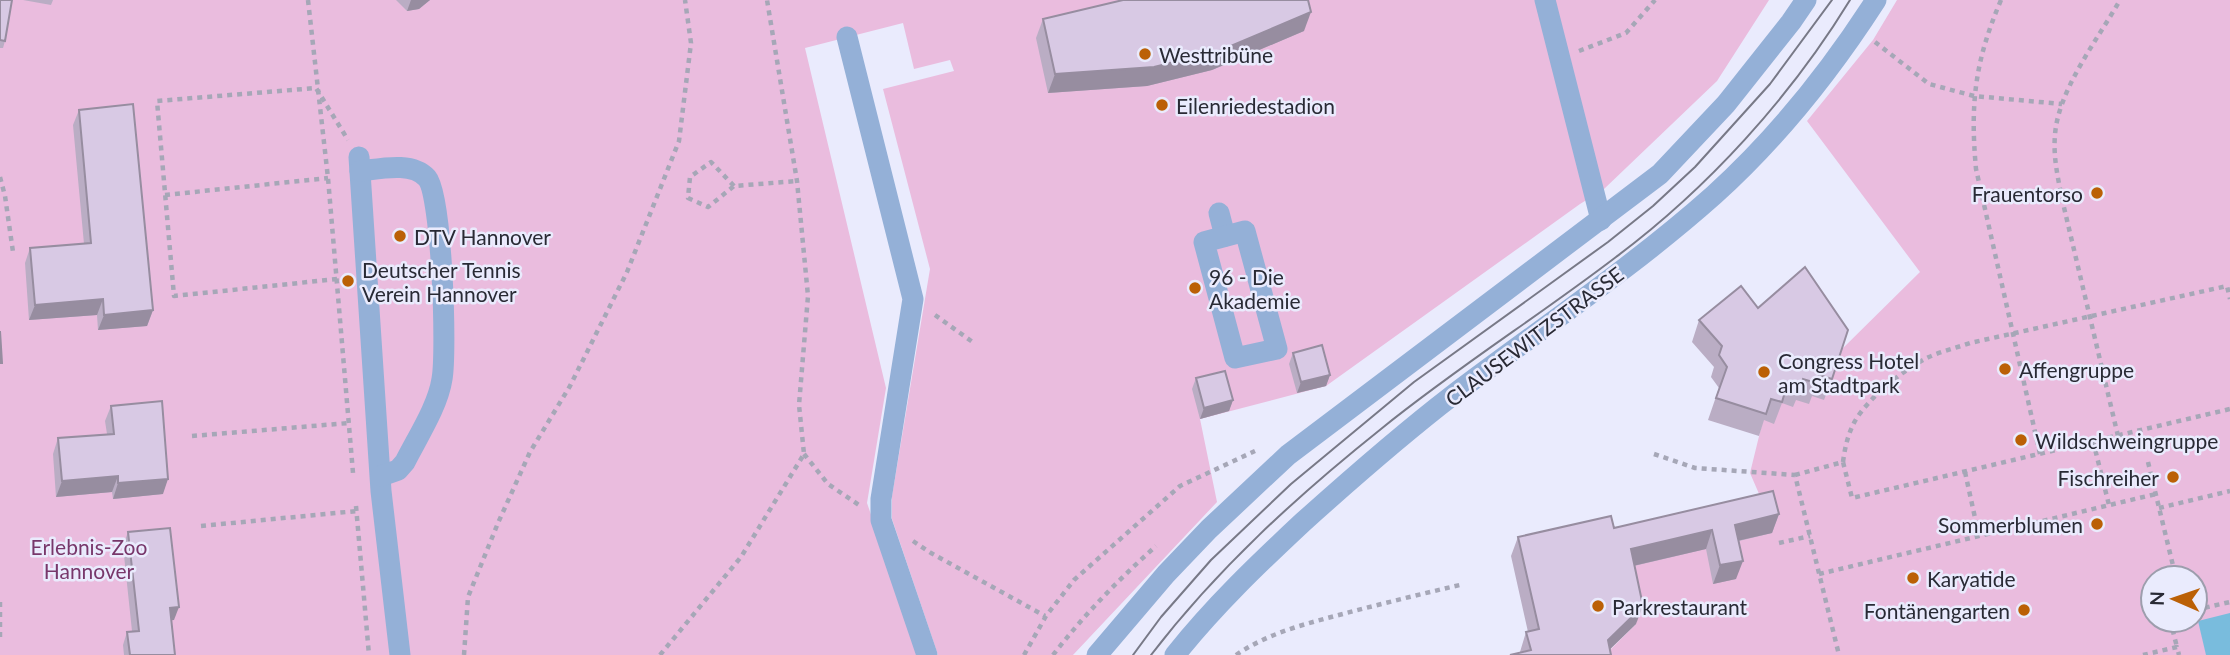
<svg xmlns="http://www.w3.org/2000/svg" width="2230" height="655" viewBox="0 0 2230 655" font-family="Lato,sans-serif">
	<style>
		.green { fill: #eabcde; fill-rule: evenodd }
		.water { fill: #79bcdd }
		.lines { fill: none; stroke-linecap: round; stroke-linejoin: round }
		.path { stroke: #a6a7b7; stroke-width: 4.5; stroke-dasharray: 5 5; stroke-linecap: butt }
		.minor { stroke: #94b0d7; stroke-width: 21 }
		.tram { stroke: #787987; stroke-width: 2 }
		.wall { fill: #baadc4 }
		.shaded-wall { fill: #978da0 }
		.building { fill: #d8c9e4; stroke: #978da0; stroke-width: 2 }
		.poi-dot { fill: #bb6006; stroke: #eaebfd; stroke-width: 2.5 }
		.labels { text-anchor: middle; dominant-baseline: central; stroke-width: 5; stroke-linejoin: round; paint-order: stroke }
		.poi-label { font-size: 21px; fill: #292a35; stroke: #eaebfd; text-anchor: start }
		.street-label { font-size: 21px; fill: #292a35; stroke: #eaebfd }
		.park-label { font-size: 21px; fill: #78376b; stroke: #eaebfd }
	</style>
	<rect width="100%" height="100%" fill="#eaebfd"/>
	<g class="green">
		<polygon points="0,0 1769,0 1717,81 1604,189 1580,204 1326,386 1200,419 1217,502 1073,655 938,655 892,519 892,496 930,269 883,89 954,71 950,60 914,69 903,23 805,48 886,388 867,503 919,655 0,655"/>
		<path d="M1897,0h333v655h-630l8,-3 28,-28 -22,-51 152,-63 -16,-37 13,-53 18,-17 31,-7 28,-45 80,-79 -113,-151 66,-81zM2153,578h42v42h-42z"/>
	</g>
	<polygon class="water" points="2230,613 2230,655 2206,655 2198,621"/>
	<g class="lines">
		<g class="path">
			<polyline points="308,0 328,178 353,473"/>
			<path d="M2001,0c-26,61 -31,103 -25,169l64,285"/>
			<polyline points="1875,42 1929,84 1974,96 2062,104"/>
			<polyline points="1579,51 1626,33 1655,0"/>
			<polyline points="0,177 5,196 13,252"/>
			<polyline points="734,186 711,162 690,177 688,198 708,207 734,186 797,181"/>
			<polyline points="165,195 328,178"/>
			<polyline points="337,279 174,296 157,101 316,88 348,140"/>
			<polyline points="935,315 974,343"/>
			<polyline points="192,436 349,423"/>
			<path d="M2118,436l-56,-237c-4,-21 -9,-42 -7,-64 3,-45 43,-96 65,-135"/>
			<polyline points="2093,441 2109,505"/>
			<polyline points="804,454 828,484 859,505"/>
			<polyline points="1654,454 1695,468 1795,475 1839,655"/>
			<path d="M1843,462c2,-15 5,-28 12,-41 13,-23 50,-53 74,-64 13,-6 27,-9 41,-14l257,-57 3,13"/>
			<polyline points="2148,462 2176,578"/>
			<polyline points="1965,472 1979,536"/>
			<polyline points="1795,475 1843,462 1852,498 2230,409"/>
			<polyline points="356,506 369,655"/>
			<polyline points="2159,508 2230,491"/>
			<polyline points="201,526 357,511"/>
			<polyline points="913,541 931,553 1045,616"/>
			<polyline points="1779,543 1810,536"/>
			<polyline points="1819,574 2156,494"/>
			<polyline points="0,602 0,639"/>
			<polyline points="2195,610 2230,602"/>
			<polyline points="2170,620 2177,647"/>
			<polyline points="464,655 468,597 498,523 530,452 570,386 627,272 679,141 691,43 685,0"/>
			<polyline points="660,655 741,557 804,454 799,405 808,296 797,181 767,0"/>
			<polyline points="1024,655 1046,616 1074,580 1180,486 1255,451"/>
			<path d="M1053,655c31,-40 65,-75 103,-109"/>
			<path d="M1236,655c35,-24 77,-33 118,-44 35,-9 71,-18 106,-26"/>
			<polyline points="2143,655 2177,647 2179,655"/>
		</g>
		<g class="minor">
			<polyline points="1545,0 1601,220"/>
			<polyline points="847,37 913,299 881,499 881,520 927,655"/>
			<polyline points="359,157 381,491 400,655"/>
			<path d="M360,171c19,-2 52,-10 67,7 15,17 20,174 15,201 -4,27 -25,59 -37,83l-7,8 -17,6"/>
			<polyline points="1219,213 1225,236"/>
			<polygon points="1245,231 1277,349 1235,358 1204,242"/>
			<polyline points="1097,655 1166,574 1209,529 1288,455 1660,174 1726,104 1791,22 1806,0"/>
			<path d="M1175,655c39,-49 83,-91 128,-133 49,-44 98,-87 150,-127 87,-66 179,-127 261,-200 62,-56 117,-125 162,-195"/>
		</g>
		<g class="tram">
			<polyline points="1133,655 1161,617 1211,560 1291,484 1414,382 1608,242 1653,206 1695,167 1770,84 1832,0"/>
			<path d="M1151,655c66,-86 146,-159 230,-226 75,-61 158,-113 235,-172 92,-69 174,-159 234,-257"/>
		</g>
	</g>
	<g class="wall">
		<polygon points="0,0 5,41 3,48 0,48"/>
		<polygon points="23,0 53,0 51,5"/>
		<polygon points="396,0 430,0 419,9 407,11"/>
		<polygon points="1043,19 1304,31 1212,70 1147,86 1048,93 1036,38"/>
		<polygon points="79,110 153,310 147,326 98,330 97,315 29,320 25,263 30,248 84,244 73,125"/>
		<polygon points="1758,308 1832,379 1824,400 1812,396 1809,404 1796,400 1793,407 1782,403 1774,424 1764,420 1759,436 1708,420 1719,388 1711,377 1714,367 1692,342 1699,320"/>
		<polygon points="1293,353 1330,375 1326,386 1297,393 1289,364"/>
		<polygon points="1196,378 1233,400 1229,411 1200,419 1192,389"/>
		<polygon points="111,406 163,494 113,499 112,492 56,497 53,454 58,438 107,434 105,421"/>
		<polygon points="1779,514 1772,533 1739,541 1736,579 1713,584 1706,549 1634,566 1636,624 1610,649 1520,652 1526,632 1528,632 1511,556 1518,537"/>
		<polygon points="128,532 174,620 171,620 175,655 124,655 123,645 127,632 132,631 123,546"/>
	</g>
	<g class="shaded-wall">
		<polygon points="411,0 430,0 419,9 407,11"/>
		<polygon points="1311,12 1304,31 1212,70 1147,86 1048,93 1055,74"/>
		<polygon points="103,299 97,315 29,320 35,305"/>
		<polygon points="153,310 147,326 98,330 104,315"/>
		<polygon points="1330,375 1326,386 1297,393 1301,382"/>
		<polygon points="1233,400 1229,411 1200,419 1204,408"/>
		<polygon points="118,476 112,492 56,497 62,481"/>
		<polygon points="168,479 163,494 113,499 118,483"/>
		<polygon points="1779,514 1772,533 1728,543 1735,525"/>
		<polygon points="1712,530 1706,549 1624,568 1631,549"/>
		<polygon points="1743,561 1736,579 1713,584 1720,565"/>
		<polygon points="1643,606 1636,624 1604,655 1608,640"/>
		<polygon points="179,607 174,620 165,621 170,608"/>
	</g>
	<g class="building">
		<polygon points="0,0 12,0 5,41 0,40"/>
		<polygon points="1123,0 1308,0 1311,12 1219,51 1154,67 1055,74 1043,19"/>
		<polygon points="133,104 153,310 104,315 103,299 35,305 30,248 91,243 79,110"/>
		<polygon points="1805,267 1848,330 1832,379 1819,375 1816,383 1803,379 1801,386 1788,382 1782,402 1771,399 1766,414 1716,398 1727,367 1719,355 1722,346 1699,320 1741,286 1758,308"/>
		<polygon points="0,331 2,363 0,363"/>
		<polygon points="1322,345 1330,375 1301,382 1293,353"/>
		<polygon points="1225,371 1233,400 1204,408 1196,378"/>
		<polygon points="162,401 168,479 118,483 118,476 62,481 58,438 114,434 111,406"/>
		<polygon points="1773,491 1779,514 1735,525 1743,561 1720,565 1712,530 1631,549 1643,606 1608,640 1611,655 1510,655 1531,650 1526,632 1539,629 1518,537 1611,516 1614,528"/>
		<polygon points="170,528 179,607 170,608 175,655 130,655 127,632 139,631 128,532"/>
	</g>
	<g class="poi-dot">
		<circle cx="1145" cy="54" r="7"/>
		<circle cx="1162" cy="105" r="7"/>
		<circle cx="2097" cy="193" r="7"/>
		<circle cx="400" cy="236" r="7"/>
		<circle cx="348" cy="281" r="7"/>
		<circle cx="1195" cy="288" r="7"/>
		<circle cx="2005" cy="369" r="7"/>
		<circle cx="1764" cy="372" r="7"/>
		<circle cx="2021" cy="440" r="7"/>
		<circle cx="2173" cy="477" r="7"/>
		<circle cx="2097" cy="524" r="7"/>
		<circle cx="1913" cy="578" r="7"/>
		<circle cx="1598" cy="606" r="7"/>
		<circle cx="2024" cy="610" r="7"/>
	</g>
	<g class="labels">
		<g class="poi-label">
			<text x="1159" y="54">Westtribüne</text>
			<text x="1176" y="105">Eilenriedestadion</text>
			<text x="2083" y="193" text-anchor="end">Frauentorso</text>
			<text x="414" y="236">DTV Hannover</text>
			<text x="362" y="269">Deutscher Tennis<tspan x="362" dy="24">Verein Hannover</tspan></text>
			<text x="1209" y="276">96 - Die<tspan x="1209" dy="24">Akademie</tspan></text>
			<text x="1778" y="360">Congress Hotel<tspan x="1778" dy="24">am Stadtpark</tspan></text>
			<text x="2019" y="369">Affengruppe</text>
			<text x="2035" y="440">Wildschweingruppe</text>
			<text x="2159" y="477" text-anchor="end">Fischreiher</text>
			<text x="2083" y="524" text-anchor="end">Sommerblumen</text>
			<text x="1927" y="578">Karyatide</text>
			<text x="1612" y="606">Parkrestaurant</text>
			<text x="2010" y="610" text-anchor="end">Fontänengarten</text>
		</g>
		<g class="street-label">
			<text transform="translate(1534 336) rotate(-37)">CLAUSEWITZSTRASSE</text>
		</g>
		<g class="park-label">
			<text x="89" y="546">Erlebnis-Zoo<tspan x="89" dy="24">Hannover</tspan></text>
		</g>
	</g>
	<g transform="translate(2174 599) rotate(272)"><circle r="33" fill="#eaebfd" stroke="#9d9ead" stroke-width="2"/>
	<path d="M0-5L12 26L0 18L-12 26Z" fill="#bb6006"/>
	<text y="-10" font-size="19" font-weight="bold" text-anchor="middle" fill="#292a35">N</text>
	</g>
</svg>
